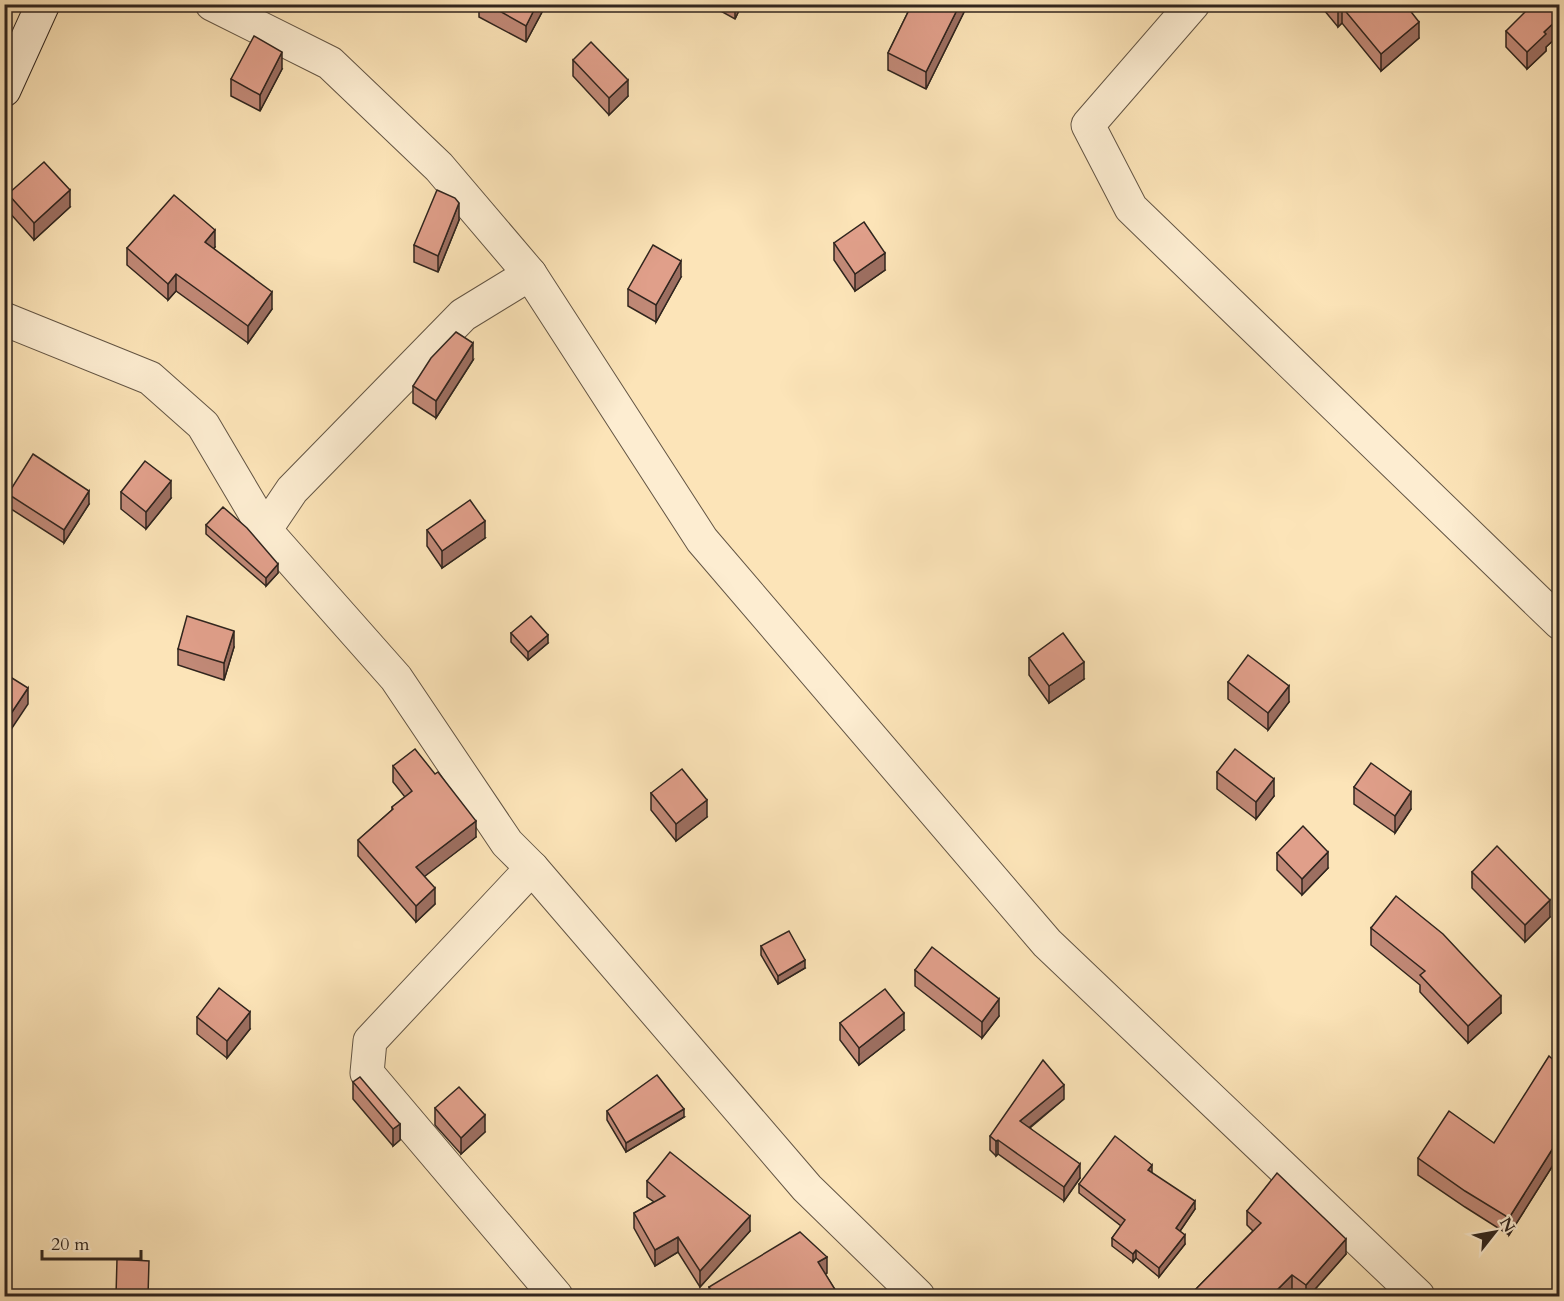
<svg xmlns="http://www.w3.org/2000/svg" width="1564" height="1301" viewBox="0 0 1564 1301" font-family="Cardo,serif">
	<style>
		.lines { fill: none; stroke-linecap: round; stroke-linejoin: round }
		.street-casing { stroke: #635544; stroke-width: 35 }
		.secondary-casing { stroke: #30251e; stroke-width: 35 }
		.street { stroke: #fdedd1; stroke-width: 33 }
		.secondary { stroke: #fdedd1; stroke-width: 33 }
		.wall { fill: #c18977; stroke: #30251e; stroke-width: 1.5 }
		.shaded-wall { fill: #9d6f61; stroke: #30251e; stroke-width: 1.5 }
		.building { fill: #e09f8a; stroke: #30251e; stroke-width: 1.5 }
	</style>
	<rect width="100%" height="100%" fill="#fce4b8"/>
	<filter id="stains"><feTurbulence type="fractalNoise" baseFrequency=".00333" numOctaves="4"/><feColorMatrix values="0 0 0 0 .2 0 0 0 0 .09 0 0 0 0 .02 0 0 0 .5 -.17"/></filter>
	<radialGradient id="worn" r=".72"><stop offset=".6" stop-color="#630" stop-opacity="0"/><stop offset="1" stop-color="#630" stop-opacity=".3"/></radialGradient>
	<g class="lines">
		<g class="street-casing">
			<g id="street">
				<polyline points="212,4 330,63 439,167 530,274 702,540 1047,943 1418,1296"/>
				<polyline points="1193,4 1088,125 1131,208 1560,623"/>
				<polyline points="4,319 150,378 203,425 265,530 396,678 507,843 532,868 807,1188 918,1296"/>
				<polyline points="265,530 292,490 463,315 530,274"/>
				<polyline points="532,868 370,1041 367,1073 556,1296"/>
			</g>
		</g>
		<g class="secondary-casing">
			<polyline id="secondary" points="4,90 43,4"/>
		</g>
		<use href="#street" class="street"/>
		<use href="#secondary" class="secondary"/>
	</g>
	<g class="wall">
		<polygon points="479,4 542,4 542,12 526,42 479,17"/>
		<polygon points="708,4 742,4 735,19"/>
		<polygon points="912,4 968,4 926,89 888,70 888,53"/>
		<polygon points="1319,4 1397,4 1419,38 1381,71 1342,23 1338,27"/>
		<polygon points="1560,14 1560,34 1546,47 1546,51 1527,69 1506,47 1506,31"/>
		<polygon points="573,60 628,96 609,115 573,76"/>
		<polygon points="282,69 260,111 231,96 231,79"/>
		<polygon points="8,194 70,207 34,240 8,211"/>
		<polygon points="459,220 438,272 414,262 414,245"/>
		<polygon points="834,243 885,270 855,291 834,260"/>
		<polygon points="215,247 214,249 272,309 248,343 176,291 168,300 127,265 127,248"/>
		<polygon points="681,277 656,322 628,306 628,289"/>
		<polygon points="473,360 436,418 413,403 413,386"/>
		<polygon points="121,492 171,498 146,529 121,509"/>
		<polygon points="8,494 89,504 64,543 8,507"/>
		<polygon points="206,525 278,573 266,586 206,534"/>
		<polygon points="427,530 485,538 442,568 427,546"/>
		<polygon points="511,633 548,643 528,660 511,642"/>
		<polygon points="234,647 224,680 178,665 178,649"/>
		<polygon points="1029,658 1084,679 1049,703 1029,675"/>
		<polygon points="1228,682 1289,702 1268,730 1228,699"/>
		<polygon points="393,766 476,837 424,876 435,904 416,922 358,856 358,840 392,810 392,807 405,797 393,782"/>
		<polygon points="1217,772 1274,796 1256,819 1217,789"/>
		<polygon points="1354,787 1411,809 1395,833 1354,804"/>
		<polygon points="651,793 707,817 676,841 651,810"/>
		<polygon points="1277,853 1328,868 1302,895 1277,870"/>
		<polygon points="1472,872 1550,917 1525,942 1472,888"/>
		<polygon points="1371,928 1501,1013 1468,1043 1420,992 1420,985 1371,945"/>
		<polygon points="761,946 805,968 778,984 761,955"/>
		<polygon points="915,970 999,1016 982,1038 915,986"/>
		<polygon points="197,1017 250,1029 227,1058 197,1034"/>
		<polygon points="840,1023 904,1030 859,1065 840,1040"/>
		<polygon points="1560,1066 1560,1154 1509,1235 1465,1207 1418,1175 1418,1158 1494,1143"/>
		<polygon points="353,1082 400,1124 400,1140 393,1146 353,1099"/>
		<polygon points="1064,1099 1030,1128 1080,1178 1064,1201 998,1154 996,1156 990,1150 990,1136"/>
		<polygon points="435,1108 485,1132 461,1154 435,1125"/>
		<polygon points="607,1111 684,1117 626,1152 607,1120"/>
		<polygon points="1152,1173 1195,1209 1180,1231 1185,1244 1159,1277 1136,1258 1133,1262 1112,1246 1112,1238 1121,1226 1079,1193 1079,1184"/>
		<polygon points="647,1181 750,1231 700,1287 678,1252 655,1266 634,1228 634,1213 654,1202 647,1197"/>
		<polygon points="1247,1211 1346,1254 1309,1296 1301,1296 1292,1290 1285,1296 1194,1296 1194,1291 1253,1231 1247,1225"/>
		<polygon points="827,1273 825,1274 839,1296 709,1296 709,1287"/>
	</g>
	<g class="shaded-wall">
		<polygon points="537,4 542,4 542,12 526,42 526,26"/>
		<polygon points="735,4 742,4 735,19"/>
		<polygon points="960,4 968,4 926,89 926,72"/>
		<polygon points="1342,7 1342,23 1338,27 1338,10"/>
		<polygon points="1560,17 1560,34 1546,47 1546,51 1527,69 1527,52 1544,32"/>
		<polygon points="1419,22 1419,38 1381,71 1381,54"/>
		<polygon points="282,52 282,69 260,111 260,95"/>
		<polygon points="628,80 628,96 609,115 609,98"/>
		<polygon points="70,190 70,207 34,240 34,223"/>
		<polygon points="459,203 459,220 438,272 438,256"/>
		<polygon points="215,230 215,247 205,259 205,242"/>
		<polygon points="885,253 885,270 855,291 855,274"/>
		<polygon points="681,261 681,277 656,322 656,305"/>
		<polygon points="176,274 176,291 168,300 168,284"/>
		<polygon points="272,292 272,309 248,343 248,326"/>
		<polygon points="473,343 473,360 436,418 436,401"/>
		<polygon points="171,481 171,498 146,529 146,512"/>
		<polygon points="89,491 89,504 64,543 64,530"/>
		<polygon points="485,521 485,538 442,568 442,551"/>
		<polygon points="278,564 278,573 266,586 266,578"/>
		<polygon points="234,631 234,647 224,680 224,663"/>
		<polygon points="548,635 548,643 528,660 528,652"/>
		<polygon points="1084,662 1084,679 1049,703 1049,686"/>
		<polygon points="1289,686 1289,702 1268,730 1268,713"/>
		<polygon points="28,688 28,704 4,740 4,724"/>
		<polygon points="1274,779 1274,796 1256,819 1256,802"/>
		<polygon points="1411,792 1411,809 1395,833 1395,816"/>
		<polygon points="707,800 707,817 676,841 676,824"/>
		<polygon points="476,821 476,837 416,883 416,867"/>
		<polygon points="1328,852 1328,868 1302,895 1302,879"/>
		<polygon points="435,888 435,904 416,922 416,906"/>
		<polygon points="1550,900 1550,917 1525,942 1525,925"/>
		<polygon points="805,960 805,968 778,984 778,976"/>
		<polygon points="1501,996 1501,1013 1468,1043 1468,1026"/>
		<polygon points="999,999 999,1016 982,1038 982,1022"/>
		<polygon points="250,1012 250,1029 227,1058 227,1041"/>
		<polygon points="904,1013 904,1030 859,1065 859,1048"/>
		<polygon points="1064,1085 1064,1099 1020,1135 1020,1121"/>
		<polygon points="684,1109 684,1117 626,1152 626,1143"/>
		<polygon points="485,1115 485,1132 461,1154 461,1138"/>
		<polygon points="400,1124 400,1140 393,1146 393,1129"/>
		<polygon points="1560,1137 1560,1154 1509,1235 1509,1218"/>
		<polygon points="998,1140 998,1154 996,1156 996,1141"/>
		<polygon points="1080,1164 1080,1178 1064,1201 1064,1187"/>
		<polygon points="1152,1165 1152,1173 1148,1170"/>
		<polygon points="1195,1201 1195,1209 1176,1237 1176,1228"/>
		<polygon points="750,1216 750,1231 700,1287 700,1271"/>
		<polygon points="1185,1235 1185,1244 1159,1277 1159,1268"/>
		<polygon points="678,1237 678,1252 655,1266 655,1250"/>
		<polygon points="1346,1239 1346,1254 1309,1296 1306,1296 1306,1285"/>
		<polygon points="1136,1250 1136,1258 1133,1262 1133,1254"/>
		<polygon points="827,1257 827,1273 818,1278 818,1262"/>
		<polygon points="1292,1275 1292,1290 1285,1296 1271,1296"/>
	</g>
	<g class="building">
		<polygon points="487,4 537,4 526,26"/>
		<polygon points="912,4 960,4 926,72 888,53"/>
		<polygon points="1333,4 1397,4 1398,5 1405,4 1419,22 1381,54 1342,7 1338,10"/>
		<polygon points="1533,4 1551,4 1560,14 1560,17 1544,32 1546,34 1527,52 1506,31"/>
		<polygon points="254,36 282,52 260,95 231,79"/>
		<polygon points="591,42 628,80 609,98 573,60"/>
		<polygon points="44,162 70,190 34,223 8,194"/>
		<polygon points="437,190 455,198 459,203 438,256 414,245"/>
		<polygon points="174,195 215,230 205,242 272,292 248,326 176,274 168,284 127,248"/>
		<polygon points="864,222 885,253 855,274 834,243"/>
		<polygon points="653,245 681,261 656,305 628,289"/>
		<polygon points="456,332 473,343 436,401 413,386 431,358"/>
		<polygon points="33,454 89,491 64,530 8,494"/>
		<polygon points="145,461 171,481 146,512 121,492"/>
		<polygon points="470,500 485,521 442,551 427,530"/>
		<polygon points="223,507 247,528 278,564 266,578 206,525"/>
		<polygon points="187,616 234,631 224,663 178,649"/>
		<polygon points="531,616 548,635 528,652 511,633"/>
		<polygon points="1063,633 1084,662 1049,686 1029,658"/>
		<polygon points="1248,655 1289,686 1268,713 1228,682"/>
		<polygon points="4,673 28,688 4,724"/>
		<polygon points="415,749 435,774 438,772 476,821 416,867 435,888 416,906 358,840 393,809 392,807 412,791 393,766"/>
		<polygon points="1235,749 1274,779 1256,802 1217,772"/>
		<polygon points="1371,763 1411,792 1395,816 1354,787"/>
		<polygon points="682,769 707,800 676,824 651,793"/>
		<polygon points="1303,826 1328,852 1302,879 1277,853"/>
		<polygon points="1497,846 1550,900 1525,925 1472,872"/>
		<polygon points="1396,896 1443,934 1501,996 1468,1026 1420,975 1425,971 1371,928"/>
		<polygon points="789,931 805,960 778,976 761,946"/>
		<polygon points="932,947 999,999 982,1022 915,970"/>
		<polygon points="219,988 250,1012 227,1041 197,1017"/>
		<polygon points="885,989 904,1013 859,1048 840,1023"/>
		<polygon points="1549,1056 1560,1066 1560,1137 1509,1218 1465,1191 1418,1158 1449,1111 1494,1143"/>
		<polygon points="1043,1060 1064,1085 1020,1121 1080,1164 1064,1187 998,1140 996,1141 990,1136"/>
		<polygon points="657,1075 684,1109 626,1143 607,1111"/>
		<polygon points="360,1077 400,1124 393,1129 353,1082"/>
		<polygon points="459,1087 485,1115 461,1138 435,1108"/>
		<polygon points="1115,1136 1152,1165 1148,1170 1195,1201 1176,1228 1185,1235 1159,1268 1136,1250 1133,1254 1112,1238 1125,1220 1079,1184"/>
		<polygon points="670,1152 750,1216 700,1271 678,1237 655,1250 634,1213 665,1196 647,1181"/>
		<polygon points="1277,1173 1346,1239 1306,1285 1292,1275 1271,1296 1202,1296 1194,1291 1261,1223 1247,1211"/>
		<polygon points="800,1232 827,1257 818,1262 839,1296 715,1296 709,1287"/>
		<polygon points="117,1259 149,1261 148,1296 116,1296"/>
	</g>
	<rect width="1564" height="1301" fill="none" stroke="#fce4b8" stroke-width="24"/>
	<rect x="6" y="6" width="1552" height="1289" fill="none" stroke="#30251e" stroke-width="3"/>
	<rect x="12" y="12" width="1540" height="1277" fill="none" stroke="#30251e" stroke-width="1.5"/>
	<g transform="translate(1495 1232) rotate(59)" stroke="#fdedd1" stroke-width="4.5" paint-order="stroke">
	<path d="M0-4.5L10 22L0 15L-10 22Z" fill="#30251e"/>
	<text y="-9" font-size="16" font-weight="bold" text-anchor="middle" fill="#30251e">N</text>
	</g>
	<path d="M42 1250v9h99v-9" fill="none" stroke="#30251e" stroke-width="3"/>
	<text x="51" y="1250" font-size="18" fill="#30251e" stroke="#fdedd1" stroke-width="4.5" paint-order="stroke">20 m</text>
	<rect width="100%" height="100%" filter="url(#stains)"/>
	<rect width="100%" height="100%" fill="url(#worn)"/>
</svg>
